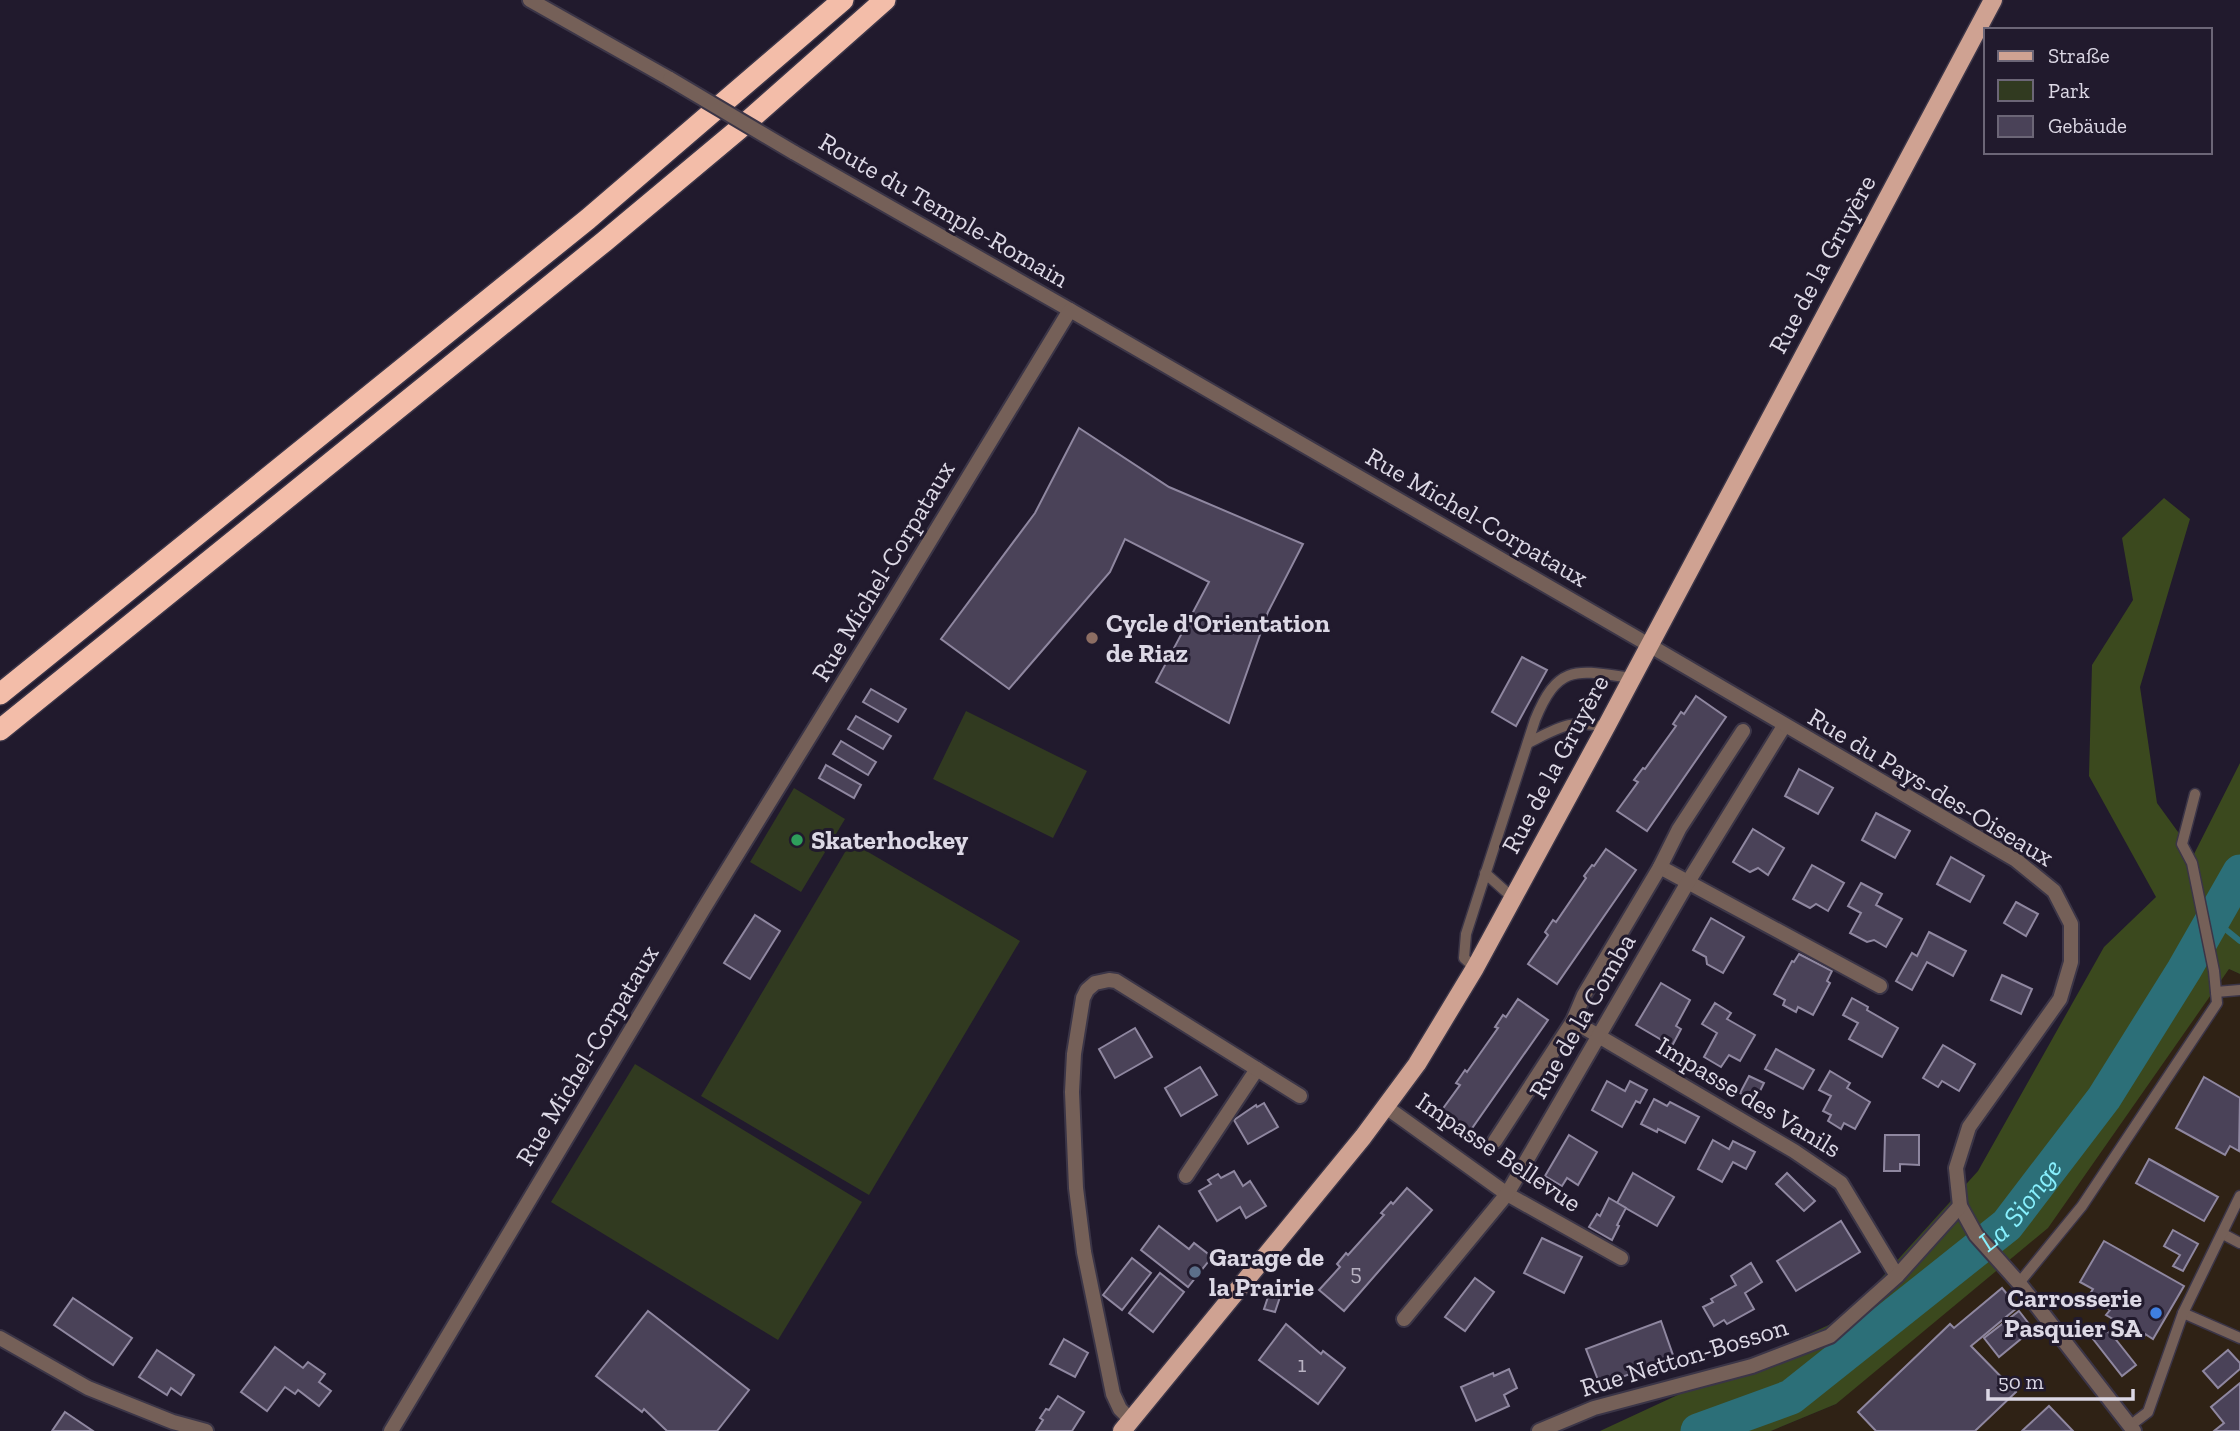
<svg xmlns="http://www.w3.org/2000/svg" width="2240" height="1431" viewBox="0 0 2240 1431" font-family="'Zilla Slab',serif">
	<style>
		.industrial { fill: #2f2215 }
		.green { fill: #313a20 }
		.forest { fill: #3b491e }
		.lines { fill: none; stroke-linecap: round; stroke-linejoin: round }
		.stream { stroke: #2c6f78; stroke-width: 6 }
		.river { stroke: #2c6f78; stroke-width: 35 }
		.building { fill: #4a4258; stroke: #8f87a0; stroke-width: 2 }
		.service-casing { stroke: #3b3547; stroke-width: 13 }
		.minor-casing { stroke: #3b3547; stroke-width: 18 }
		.primary-casing { stroke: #3b3547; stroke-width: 21 }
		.motorway-casing { stroke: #3b3547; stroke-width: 24 }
		.service { stroke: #756058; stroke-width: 10 }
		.minor { stroke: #756058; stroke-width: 14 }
		.primary { stroke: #cfa292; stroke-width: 18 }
		.motorway { stroke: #f3bda9; stroke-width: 21 }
		.minor-bridge-casing { stroke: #3b3547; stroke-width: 18; stroke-linecap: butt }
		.minor-bridge { stroke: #756058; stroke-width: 14 }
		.education-dot { fill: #8d6e63; stroke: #211a2d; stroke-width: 2.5 }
		.leisure-dot { fill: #2e9e5b; stroke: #211a2d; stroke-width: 2.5 }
		.service-dot { fill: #5c6f8a; stroke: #211a2d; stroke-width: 2.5 }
		.shop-dot { fill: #3f7fe0; stroke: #211a2d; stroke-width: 2.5 }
		.labels { text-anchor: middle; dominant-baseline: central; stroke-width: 6; stroke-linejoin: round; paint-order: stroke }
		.number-label { font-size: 23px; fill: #b8b2c2 }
		.street-label { font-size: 26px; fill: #dcd8e5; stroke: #211a2d }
		.poi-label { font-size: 26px; font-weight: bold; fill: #dcd8e5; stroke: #211a2d; text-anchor: start }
		.water-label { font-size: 28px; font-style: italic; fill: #88f0fe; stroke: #211a2d }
	</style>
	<rect width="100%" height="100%" fill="#211a2d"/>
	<polygon class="industrial" points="2229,969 2240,974 2240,1431 1771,1431 1836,1404"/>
	<g class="green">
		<polygon points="966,711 1087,771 1053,838 933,779"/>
		<polygon points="794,788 845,819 801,892 750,862"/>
		<polygon points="851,842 1020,941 869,1195 701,1096"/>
		<polygon points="635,1064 862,1202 778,1340 551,1202"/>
	</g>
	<polygon class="forest" points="2164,498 2190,519 2140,687 2157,803 2194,854 2240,763 2240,974 2229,969 2048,1228 1836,1404 1771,1431 1600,1431 1846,1317 1978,1171 2104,947 2156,897 2089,776 2092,665 2133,600 2122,538"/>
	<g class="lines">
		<polyline class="stream" points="2213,919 2240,941"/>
		<path class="river" id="s1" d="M1698,1431l93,-34 216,-172 97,-127 80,-128 56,-98"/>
	</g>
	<g class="building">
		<polygon points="1079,428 1169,487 1303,544 1268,612 1229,723 1156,682 1209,582 1125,539 1110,572 1009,689 941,639 1035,513"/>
		<polygon points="1522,657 1547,670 1516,726 1492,712"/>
		<polygon points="871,689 906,709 898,722 863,702"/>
		<polygon points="1696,696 1726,717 1647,831 1617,811 1638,782 1634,780 1643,768 1645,769 1676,726 1673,724 1681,712 1684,714"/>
		<polygon points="856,716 891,736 883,749 848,729"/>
		<polygon points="841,741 876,762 868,775 833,754"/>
		<polygon points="826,765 861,785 854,798 819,778"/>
		<polygon points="1799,769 1833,788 1818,814 1785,796"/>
		<polygon points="1876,813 1910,831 1895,858 1862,840"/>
		<polygon points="1753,829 1784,848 1768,875 1758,868 1750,872 1733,862"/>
		<polygon points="1606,849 1636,870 1557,984 1528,964 1548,935 1545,932 1553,920 1556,922 1586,878 1584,876 1592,865 1594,866"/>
		<polygon points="1951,857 1984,876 1970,902 1937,884"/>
		<polygon points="1812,865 1844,883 1828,911 1816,904 1810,908 1793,899"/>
		<polygon points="1861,883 1882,894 1876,905 1902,919 1886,947 1874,940 1867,942 1850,933 1861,913 1848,906"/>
		<polygon points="2016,902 2038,914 2026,936 2004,923"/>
		<polygon points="755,915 780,931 750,979 724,963"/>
		<polygon points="1711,918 1744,937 1723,973 1707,964 1706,957 1693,950"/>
		<polygon points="1929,932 1966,951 1953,976 1927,962 1912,990 1896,981 1912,953 1917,956"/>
		<polygon points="1799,954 1832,971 1827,981 1830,983 1813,1015 1798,1007 1796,1012 1783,1005 1785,1000 1774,994 1792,961 1794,962"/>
		<polygon points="2002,975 2032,989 2021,1014 1991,1000"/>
		<polygon points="1661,983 1690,1000 1676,1026 1681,1029 1672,1046 1636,1025"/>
		<polygon points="1852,998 1868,1007 1867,1010 1898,1028 1882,1057 1849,1039 1858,1023 1843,1015"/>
		<polygon points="1518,999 1548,1020 1468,1134 1439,1114 1460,1085 1456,1083 1465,1070 1467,1072 1498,1028 1495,1027 1503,1015 1506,1017"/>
		<polygon points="1715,1003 1731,1013 1727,1019 1755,1035 1740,1061 1729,1055 1721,1067 1704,1057 1717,1033 1702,1024"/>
		<polygon points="1135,1028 1152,1057 1115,1078 1099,1049"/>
		<polygon points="1943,1045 1975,1064 1959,1091 1942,1081 1938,1087 1923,1078"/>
		<polygon points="1776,1049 1814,1070 1803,1089 1765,1069"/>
		<polygon points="1200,1067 1217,1095 1181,1116 1165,1088"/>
		<polygon points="1830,1071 1850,1083 1847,1088 1870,1102 1855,1129 1844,1123 1841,1129 1828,1121 1831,1115 1823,1111 1831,1096 1819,1090"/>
		<polygon points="1749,1076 1764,1083 1755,1101 1740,1093"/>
		<polygon points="2204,1077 2240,1098 2239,1151 2230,1146 2225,1155 2176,1128"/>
		<polygon points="1607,1081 1625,1091 1630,1081 1647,1090 1640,1103 1636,1101 1622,1127 1592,1110"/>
		<polygon points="1654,1099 1667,1106 1670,1102 1699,1117 1685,1143 1658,1129 1657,1132 1641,1124"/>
		<polygon points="1264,1103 1278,1127 1248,1144 1234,1120 1256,1105 1257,1107"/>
		<polygon points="1569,1135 1597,1152 1578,1185 1567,1178 1562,1186 1545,1176"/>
		<polygon points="1885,1135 1919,1135 1919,1165 1900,1164 1900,1171 1884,1171"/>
		<polygon points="1713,1140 1729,1149 1733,1141 1755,1152 1746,1169 1733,1162 1722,1182 1698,1169"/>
		<polygon points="2149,1159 2218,1197 2204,1221 2136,1183"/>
		<polygon points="1234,1171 1243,1186 1250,1181 1266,1206 1246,1218 1240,1207 1217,1221 1199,1191 1211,1184 1208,1180 1218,1174 1221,1178"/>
		<polygon points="1633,1173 1674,1197 1657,1226 1617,1203"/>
		<polygon points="1787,1173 1815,1201 1804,1211 1776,1184"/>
		<polygon points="1407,1188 1432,1210 1344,1311 1319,1290 1340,1267 1337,1264 1346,1253 1348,1255 1384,1215 1381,1213 1391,1202 1393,1204"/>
		<polygon points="1609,1198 1626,1208 1617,1225 1619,1226 1612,1240 1589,1227 1597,1214 1600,1216"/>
		<polygon points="1841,1221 1860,1252 1796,1291 1777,1261"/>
		<polygon points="1159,1226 1189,1249 1194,1243 1212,1257 1188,1287 1141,1250"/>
		<polygon points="2173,1230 2198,1244 2183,1271 2173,1266 2180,1255 2164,1246"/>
		<polygon points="1542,1238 1582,1257 1564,1293 1524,1273"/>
		<polygon points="2104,1241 2184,1286 2153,1339 2145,1334 2144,1337 2106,1315 2110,1310 2088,1297 2093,1289 2080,1282"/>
		<polygon points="1132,1258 1151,1273 1122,1310 1103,1295"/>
		<polygon points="1751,1263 1762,1282 1745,1293 1754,1309 1727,1324 1724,1320 1714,1326 1703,1307 1713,1302 1711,1299 1736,1285 1731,1276"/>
		<polygon points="1160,1273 1184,1292 1153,1332 1129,1313"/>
		<polygon points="1475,1278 1494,1292 1465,1331 1445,1317"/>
		<polygon points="2002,1288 2018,1307 1971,1346 2016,1392 1975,1431 1876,1431 1858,1412 1950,1324 1954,1328"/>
		<polygon points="1270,1291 1281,1294 1275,1312 1264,1309"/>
		<polygon points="73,1298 132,1338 113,1365 54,1325"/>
		<polygon points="648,1311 749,1390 717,1431 667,1431 644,1409 642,1412 596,1376"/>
		<polygon points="2019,1311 2033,1329 1999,1357 1984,1338"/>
		<polygon points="1661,1321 1674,1358 1600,1385 1586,1349"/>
		<polygon points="2096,1323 2113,1336 2136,1365 2122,1376 2086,1330"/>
		<polygon points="1286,1324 1321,1354 1323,1351 1345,1368 1318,1404 1259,1360"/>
		<polygon points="1064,1339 1088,1353 1075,1377 1050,1364"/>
		<polygon points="275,1347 303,1368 308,1362 325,1374 319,1382 331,1391 319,1406 298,1390 295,1394 285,1387 267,1411 241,1392"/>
		<polygon points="157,1350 194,1375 181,1395 171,1388 167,1395 139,1377"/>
		<polygon points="2228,1350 2240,1363 2240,1369 2218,1388 2203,1371"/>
		<polygon points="1509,1369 1517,1388 1504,1395 1509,1406 1476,1421 1461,1387 1493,1373 1494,1376"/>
		<polygon points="2240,1383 2240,1431 2214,1431 2224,1423 2211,1407"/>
		<polygon points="1058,1396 1084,1412 1072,1431 1036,1431 1043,1420 1040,1418 1046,1409 1049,1410"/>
		<polygon points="2049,1406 2073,1431 2022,1431"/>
		<polygon points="65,1412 93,1431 52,1431"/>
	</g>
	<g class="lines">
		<g class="service-casing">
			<g id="service">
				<path d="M1528,743c32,-16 42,-24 78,-16"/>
				<polyline points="1485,873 1513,898"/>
				<path d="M1475,968l-11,-10 2,-24 69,-214c23,-57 42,-50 96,-42"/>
				<polyline points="2216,992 2240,990"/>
				<polyline points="2223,1234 2240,1243"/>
				<polyline points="2019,1283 2082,1206 2217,1003 2214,971 2192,863 2182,844 2195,794"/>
				<polyline points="2183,1313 2240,1338"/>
				<polyline points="2131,1425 2148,1412 2183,1313 2240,1196"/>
			</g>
		</g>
		<g class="minor-casing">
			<g id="minor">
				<polyline points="530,0 670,79"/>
				<polyline points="793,152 1070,310"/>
				<polyline points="1660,867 1880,986"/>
				<polyline points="1573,1021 1794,1151 1841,1183 1897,1276"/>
				<polyline points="1386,1107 1507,1194 1621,1258"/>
				<polyline points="1495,1141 1573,1021 1584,995 1660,867 1679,829 1743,731"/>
				<polyline points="1186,1176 1257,1069"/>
				<polyline points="1404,1319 1507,1194 1688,882 1784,726"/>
				<polyline points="0,1338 88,1388 173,1422 206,1431"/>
				<polyline points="1131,1420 1120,1409 1113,1394 1084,1252 1076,1188 1072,1092 1074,1054 1083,998 1087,990 1095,983 1109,980 1116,981 1300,1096"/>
				<polyline points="391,1431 704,908 889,608 1070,310 1649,645 2016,860 2054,891 2071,924 2071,962 2060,999 1969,1127 1956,1168 1960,1206 1976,1235 2019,1283 2134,1431"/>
				<polyline points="1539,1431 1594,1408 1752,1366 1830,1336 1897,1276 1960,1206"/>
			</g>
		</g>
		<g class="primary-casing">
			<polyline id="primary" points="1122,1431 1363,1137 1417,1064 1475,968 1606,727 1993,0"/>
		</g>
		<g class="motorway-casing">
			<g id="motorway">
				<polyline points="0,694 588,219 843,0"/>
				<polyline points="0,730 605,241 739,129 885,0"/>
			</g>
		</g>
		<use href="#service" class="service"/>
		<use href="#minor" class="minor"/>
		<use href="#primary" class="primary"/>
		<use href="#motorway" class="motorway"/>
		<g class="minor-bridge-casing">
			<polyline id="minor-bridge" points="670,79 793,152"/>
		</g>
		<use href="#minor-bridge" class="minor-bridge"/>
	</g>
	<circle class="education-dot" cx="1092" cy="638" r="7"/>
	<circle class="leisure-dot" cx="797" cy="840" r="7"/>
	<circle class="service-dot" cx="1195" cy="1272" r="7"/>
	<circle class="shop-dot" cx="2156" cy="1313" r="7"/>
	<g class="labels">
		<g class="number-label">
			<text x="1356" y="1272">5</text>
			<text x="1302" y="1364">1</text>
		</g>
		<g class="street-label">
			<text transform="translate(944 210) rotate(30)">Route du Temple-Romain</text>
			<text transform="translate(1822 264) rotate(-62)">Rue de la Gruyère</text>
			<text transform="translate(1477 517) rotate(30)">Rue Michel-Corpataux</text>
			<text transform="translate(883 571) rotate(-59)">Rue Michel-Corpataux</text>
			<text transform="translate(1555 764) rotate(-62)">Rue de la Gruyère</text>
			<text transform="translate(1931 787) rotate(31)">Rue du Pays-des-Oiseaux</text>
			<text transform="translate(1582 1016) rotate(-60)">Rue de la Comba</text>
			<text transform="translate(587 1055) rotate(-59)">Rue Michel-Corpataux</text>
			<text transform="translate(1749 1097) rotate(31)">Impasse des Vanils</text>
			<text transform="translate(1499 1152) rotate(34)">Impasse Bellevue</text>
			<text transform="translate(1684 1357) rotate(-17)">Rue Netton-Bosson</text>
		</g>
		<g class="poi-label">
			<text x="1106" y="623">Cycle d'Orientation<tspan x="1106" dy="30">de Riaz</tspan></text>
			<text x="811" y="840">Skaterhockey</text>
			<text x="1209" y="1257">Garage de<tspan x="1209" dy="30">la Prairie</tspan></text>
			<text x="2142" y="1298" text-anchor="end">Carrosserie<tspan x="2142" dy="30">Pasquier SA</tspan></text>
		</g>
		<g class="water-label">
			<text stroke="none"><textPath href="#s1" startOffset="399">La Sionge</textPath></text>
		</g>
	</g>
	<rect x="1984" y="28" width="228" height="126" fill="#211a2d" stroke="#6c6677" stroke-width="2"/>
	<rect x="1998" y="51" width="35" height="10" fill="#cfa292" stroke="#6c6677" stroke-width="2"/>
	<text x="2048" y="63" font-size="21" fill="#dcd8e5">Straße</text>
	<rect x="1998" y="80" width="35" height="21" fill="#313a20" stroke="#6c6677" stroke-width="2"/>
	<text x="2048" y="98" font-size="21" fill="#dcd8e5">Park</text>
	<rect x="1998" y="116" width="35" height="21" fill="#4a4258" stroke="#6c6677" stroke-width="2"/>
	<text x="2048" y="133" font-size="21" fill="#dcd8e5">Gebäude</text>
	<path d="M1988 1389v10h145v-10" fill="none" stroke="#dcd8e5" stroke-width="3.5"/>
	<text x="1998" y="1389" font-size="21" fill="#dcd8e5" stroke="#211a2d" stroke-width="5" paint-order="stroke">50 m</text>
</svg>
